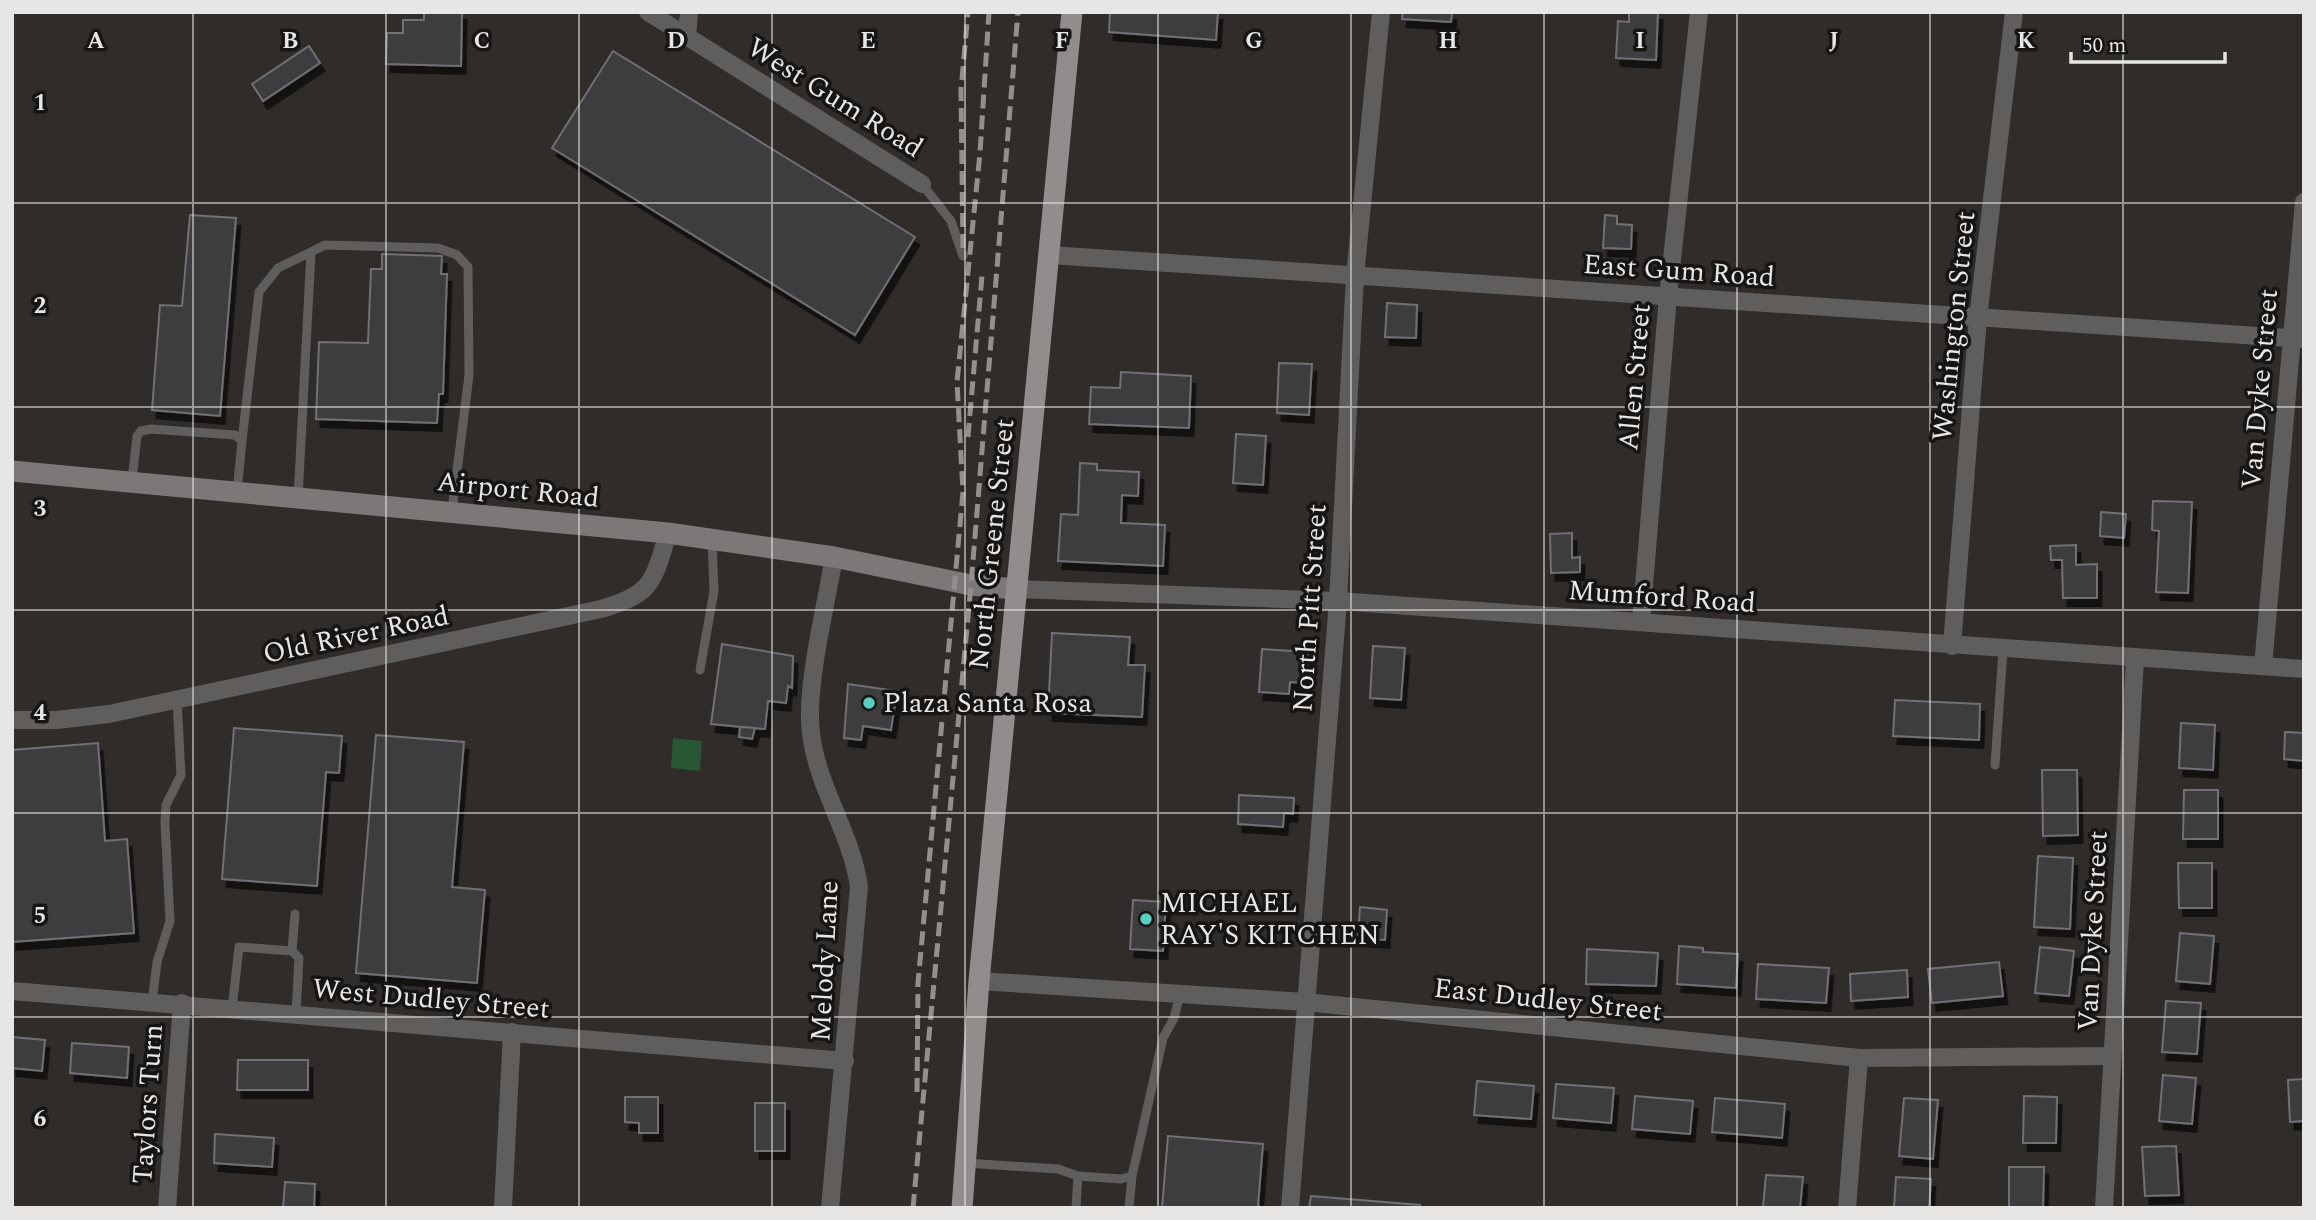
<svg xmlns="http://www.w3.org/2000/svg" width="2316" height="1220" viewBox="0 0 2316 1220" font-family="Spectral,serif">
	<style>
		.green { fill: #285734 }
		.building { fill: #3d3d41; stroke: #6f6f74; stroke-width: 2; filter: url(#shadow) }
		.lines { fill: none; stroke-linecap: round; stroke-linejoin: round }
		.lane { stroke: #605d5d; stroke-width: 9 }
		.street { stroke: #605d5d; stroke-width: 18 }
		.secondary { stroke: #7c7878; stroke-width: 21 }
		.primary { stroke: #928c8c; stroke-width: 21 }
		.rail { stroke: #928f8c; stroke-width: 5; stroke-dasharray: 14 7; stroke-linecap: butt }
		.grid { fill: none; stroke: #e8e6e4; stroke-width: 2; stroke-opacity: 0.55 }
		.poi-dot { fill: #57cec1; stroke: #171514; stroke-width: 2.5 }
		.labels { text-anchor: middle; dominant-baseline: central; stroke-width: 7; stroke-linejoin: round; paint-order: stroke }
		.street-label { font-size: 28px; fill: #e8e6e4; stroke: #171514 }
		.poi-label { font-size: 28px; fill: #e8e6e4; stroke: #171514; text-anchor: start }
		.grid-label { font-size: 23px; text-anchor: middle; font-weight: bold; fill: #e8e6e4; stroke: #171514; stroke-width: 7; stroke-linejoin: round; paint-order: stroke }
	</style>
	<defs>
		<filter id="shadow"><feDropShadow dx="4.5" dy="8" stdDeviation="0" flood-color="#0009"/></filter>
	</defs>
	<rect width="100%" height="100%" fill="#302c29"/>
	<polygon class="green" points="673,738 702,741 700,771 671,768"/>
	<g class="building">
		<polygon points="424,12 462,12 461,66 386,64 387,33 403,33 403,20 424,20"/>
		<polygon points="1110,12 1218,12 1216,40 1109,32"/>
		<polygon points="1403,12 1452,12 1451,22 1402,19"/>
		<polygon points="1629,12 1658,12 1656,60 1616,58 1618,21 1629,22"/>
		<polygon points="309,46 320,63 263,101 252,84"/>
		<polygon points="613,51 915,237 855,335 552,148"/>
		<polygon points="190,215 236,218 220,416 152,410 160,305 182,306"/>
		<polygon points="1605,215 1617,216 1617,224 1632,225 1631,249 1603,248"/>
		<polygon points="382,254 442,256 441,274 447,274 443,394 439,394 437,423 316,419 319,342 368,343 371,269 382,269"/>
		<polygon points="1387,303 1417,305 1416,338 1385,337"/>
		<polygon points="1279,363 1312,364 1309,415 1277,413"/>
		<polygon points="1121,372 1191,376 1189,428 1089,424 1091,387 1120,388"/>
		<polygon points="1236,434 1266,436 1263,485 1233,483"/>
		<polygon points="1080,463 1097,464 1097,470 1139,472 1138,496 1122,495 1121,523 1165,525 1163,566 1058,561 1061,514 1078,515"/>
		<polygon points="2153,501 2192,502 2188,593 2156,592 2159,531 2152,530"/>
		<polygon points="2101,512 2126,514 2124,538 2100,536"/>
		<polygon points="1572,533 1572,558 1580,557 1580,572 1551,573 1550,534"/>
		<polygon points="2076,545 2076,565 2097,564 2097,598 2063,598 2062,560 2051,560 2050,546"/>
		<polygon points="1052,633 1130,637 1128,665 1145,665 1142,717 1048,713"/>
		<polygon points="722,644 793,656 792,688 788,686 786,703 768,701 765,729 711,724"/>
		<polygon points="1373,646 1405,648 1401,700 1370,698"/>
		<polygon points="1262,649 1308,652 1306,683 1290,682 1289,694 1259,692"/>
		<polygon points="848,684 897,691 891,730 863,726 861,740 844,738"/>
		<polygon points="1895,700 1980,704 1979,740 1893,736"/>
		<polygon points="2181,723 2215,725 2213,770 2179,768"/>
		<polygon points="740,727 755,728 752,739 739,737"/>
		<polygon points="234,728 342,736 339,773 326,772 317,886 222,879"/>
		<polygon points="2285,732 2304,733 2304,761 2284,759"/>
		<polygon points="376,735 464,742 452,887 485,890 477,983 356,973"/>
		<polygon points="98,743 105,841 127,839 134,933 12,942 12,750"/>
		<polygon points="2042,770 2077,770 2078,835 2043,836"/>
		<polygon points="2184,790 2218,790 2218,839 2183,839"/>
		<polygon points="1239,795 1294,798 1293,814 1284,813 1283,827 1238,824"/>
		<polygon points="2038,856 2073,858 2070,929 2034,927"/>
		<polygon points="2178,863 2212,863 2212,908 2179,908"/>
		<polygon points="1133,900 1166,902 1163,951 1130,949"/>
		<polygon points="1360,907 1387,910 1385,940 1358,938"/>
		<polygon points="2180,933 2214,936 2210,984 2176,981"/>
		<polygon points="1679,946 1703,948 1703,952 1738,954 1736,988 1677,984"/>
		<polygon points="2040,947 2074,951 2069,996 2035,993"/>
		<polygon points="1587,949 1658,953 1656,986 1586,984"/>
		<polygon points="1999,962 2003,996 1932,1003 1928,969"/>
		<polygon points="1758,964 1829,968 1826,1003 1756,999"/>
		<polygon points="1907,970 1908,997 1851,1001 1850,974"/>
		<polygon points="2166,1001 2201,1003 2197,1054 2162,1052"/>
		<polygon points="12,1037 45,1040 42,1071 12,1068"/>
		<polygon points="72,1043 129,1047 127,1078 70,1073"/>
		<polygon points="238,1060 308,1060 308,1090 237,1090"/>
		<polygon points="2163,1075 2196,1078 2192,1124 2159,1121"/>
		<polygon points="2304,1079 2304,1121 2290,1122 2288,1080"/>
		<polygon points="1477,1081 1534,1086 1531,1119 1474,1115"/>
		<polygon points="1556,1084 1614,1088 1611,1123 1553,1118"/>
		<polygon points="1635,1096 1693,1101 1690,1134 1632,1129"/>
		<polygon points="2024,1096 2057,1097 2056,1143 2023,1143"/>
		<polygon points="625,1097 658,1097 658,1133 639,1133 639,1123 625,1122"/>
		<polygon points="1715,1098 1785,1104 1782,1138 1712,1132"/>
		<polygon points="1904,1098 1938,1100 1933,1159 1899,1156"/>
		<rect x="755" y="1103" width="30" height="48"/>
		<polygon points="215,1134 274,1138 272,1167 214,1163"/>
		<polygon points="1168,1136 1263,1144 1258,1206 1262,1208 1162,1208"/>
		<polygon points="2176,1146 2179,1195 2145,1196 2142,1147"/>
		<polygon points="2009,1167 2044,1167 2043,1208 2009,1208"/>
		<polygon points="1766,1175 1803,1177 1800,1208 1763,1208"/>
		<polygon points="1896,1177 1931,1179 1929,1208 1894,1208"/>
		<polygon points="285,1182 315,1184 314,1208 283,1208"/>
		<polygon points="1311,1196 1420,1205 1419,1208 1309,1208"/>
	</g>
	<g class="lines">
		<g class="lane">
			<polyline points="922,184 951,221 963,256"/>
			<polyline points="242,441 259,292 278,268 311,252"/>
			<polyline points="132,481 137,436 141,431 151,429 235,435 242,441 237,492"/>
			<polyline points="298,498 311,252 325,245 438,248 457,255 468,267 469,375 452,511"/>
			<polyline points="700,670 714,591 712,540"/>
			<polyline points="1995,765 2003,650"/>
			<polyline points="292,951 299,958 296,1014"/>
			<polyline points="152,1002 157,962 170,921 165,823 166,805 181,775 177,700"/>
			<polyline points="232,1009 239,947 292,951 295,914"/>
			<polyline points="966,1163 1058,1169 1078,1176 1076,1208"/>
			<polyline points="1078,1176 1121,1179 1132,1176 1163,1038 1174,1018 1180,994"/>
			<polyline points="1129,1208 1132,1176"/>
		</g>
		<g class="street">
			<polyline points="648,12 922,184"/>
			<polyline points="687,37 689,12"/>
			<polyline points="1050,255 2304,339"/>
			<polyline points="1015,589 1338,601 2304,669"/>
			<polyline points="1641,622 1668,296 1699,12"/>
			<polyline points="1952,646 1978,318 2014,12"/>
			<polyline points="2263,666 2304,202"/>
			<path d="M12,720h44l53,-6 492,-105c52,-15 52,-27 67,-76"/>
			<polyline points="979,981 1305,1002 1859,1058 2112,1056"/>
			<polyline points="12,991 845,1061"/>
			<polyline points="167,1208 182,1003"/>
			<polyline points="503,1208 512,1032"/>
			<path d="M830,1208l29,-321c-7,-53 -42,-100 -48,-154 -6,-46 15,-127 23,-176"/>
			<polyline points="1290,1208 1338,601 1355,276 1381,12"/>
			<polyline points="1847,1208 1859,1058"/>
			<polyline points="2104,1208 2135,658"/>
		</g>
		<polyline class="secondary" points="12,471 668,533 834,557 971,585 1015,589"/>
		<polyline class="primary" points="962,1208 979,981 1072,12"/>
		<g class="rail">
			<polyline points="963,248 961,90 968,12"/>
			<polyline points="968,437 982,276"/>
			<polyline points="917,1092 918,983 963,492 957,382 980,153 989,12"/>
			<polyline points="913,1208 971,585 1018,12"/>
		</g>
	</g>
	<path class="grid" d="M193,12v1196M386,12v1196M579,12v1196M772,12v1196M965,12v1196M1158,12v1196M1351,12v1196M1544,12v1196M1737,12v1196M1930,12v1196M2123,12v1196M12,203h2292M12,407h2292M12,610h2292M12,813h2292M12,1017h2292"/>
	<g class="poi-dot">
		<circle cx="869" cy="703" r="7"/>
		<circle cx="1146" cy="919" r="7"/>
	</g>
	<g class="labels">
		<g class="street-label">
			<text transform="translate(835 98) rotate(32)">West Gum Road</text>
			<text transform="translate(1679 271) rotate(4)">East Gum Road</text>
			<text transform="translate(1954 326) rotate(-84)">Washington Street</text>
			<text transform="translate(1635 377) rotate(-85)">Allen Street</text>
			<text transform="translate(2260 389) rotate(-85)">Van Dyke Street</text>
			<text transform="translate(518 490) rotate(6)">Airport Road</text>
			<text transform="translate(992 544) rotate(-84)">North Greene Street</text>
			<text transform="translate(1662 597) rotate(4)">Mumford Road</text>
			<text transform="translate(1310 608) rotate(-86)">North Pitt Street</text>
			<text transform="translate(356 635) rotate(-12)">Old River Road</text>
			<text transform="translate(2093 931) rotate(-87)">Van Dyke Street</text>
			<text transform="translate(825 961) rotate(-87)">Melody Lane</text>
			<text transform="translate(431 999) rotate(5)">West Dudley Street</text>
			<text transform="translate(1548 1000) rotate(6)">East Dudley Street</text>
			<text transform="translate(148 1104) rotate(-86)">Taylors Turn</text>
		</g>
		<g class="poi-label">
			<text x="883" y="703">Plaza Santa Rosa</text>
			<text x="1160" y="903">MICHAEL<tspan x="1160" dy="32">RAY'S KITCHEN</tspan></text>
		</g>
	</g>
	<g class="grid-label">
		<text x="96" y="48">A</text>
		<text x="290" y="48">B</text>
		<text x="482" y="48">C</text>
		<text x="676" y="48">D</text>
		<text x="868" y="48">E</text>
		<text x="1062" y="48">F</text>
		<text x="1254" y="48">G</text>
		<text x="1448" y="48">H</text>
		<text x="1640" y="48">I</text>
		<text x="1834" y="48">J</text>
		<text x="2026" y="48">K</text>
		<text x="40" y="110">1</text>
		<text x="40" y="313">2</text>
		<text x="40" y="516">3</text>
		<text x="40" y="720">4</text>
		<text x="40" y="923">5</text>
		<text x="40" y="1126">6</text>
	</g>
	<rect width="2316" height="1220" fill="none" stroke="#e8e6e4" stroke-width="28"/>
	<path d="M2071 52v10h154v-10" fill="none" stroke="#e8e6e4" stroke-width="3.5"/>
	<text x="2082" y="52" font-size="21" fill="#e8e6e4" stroke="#171514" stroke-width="5" paint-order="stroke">50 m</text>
</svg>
